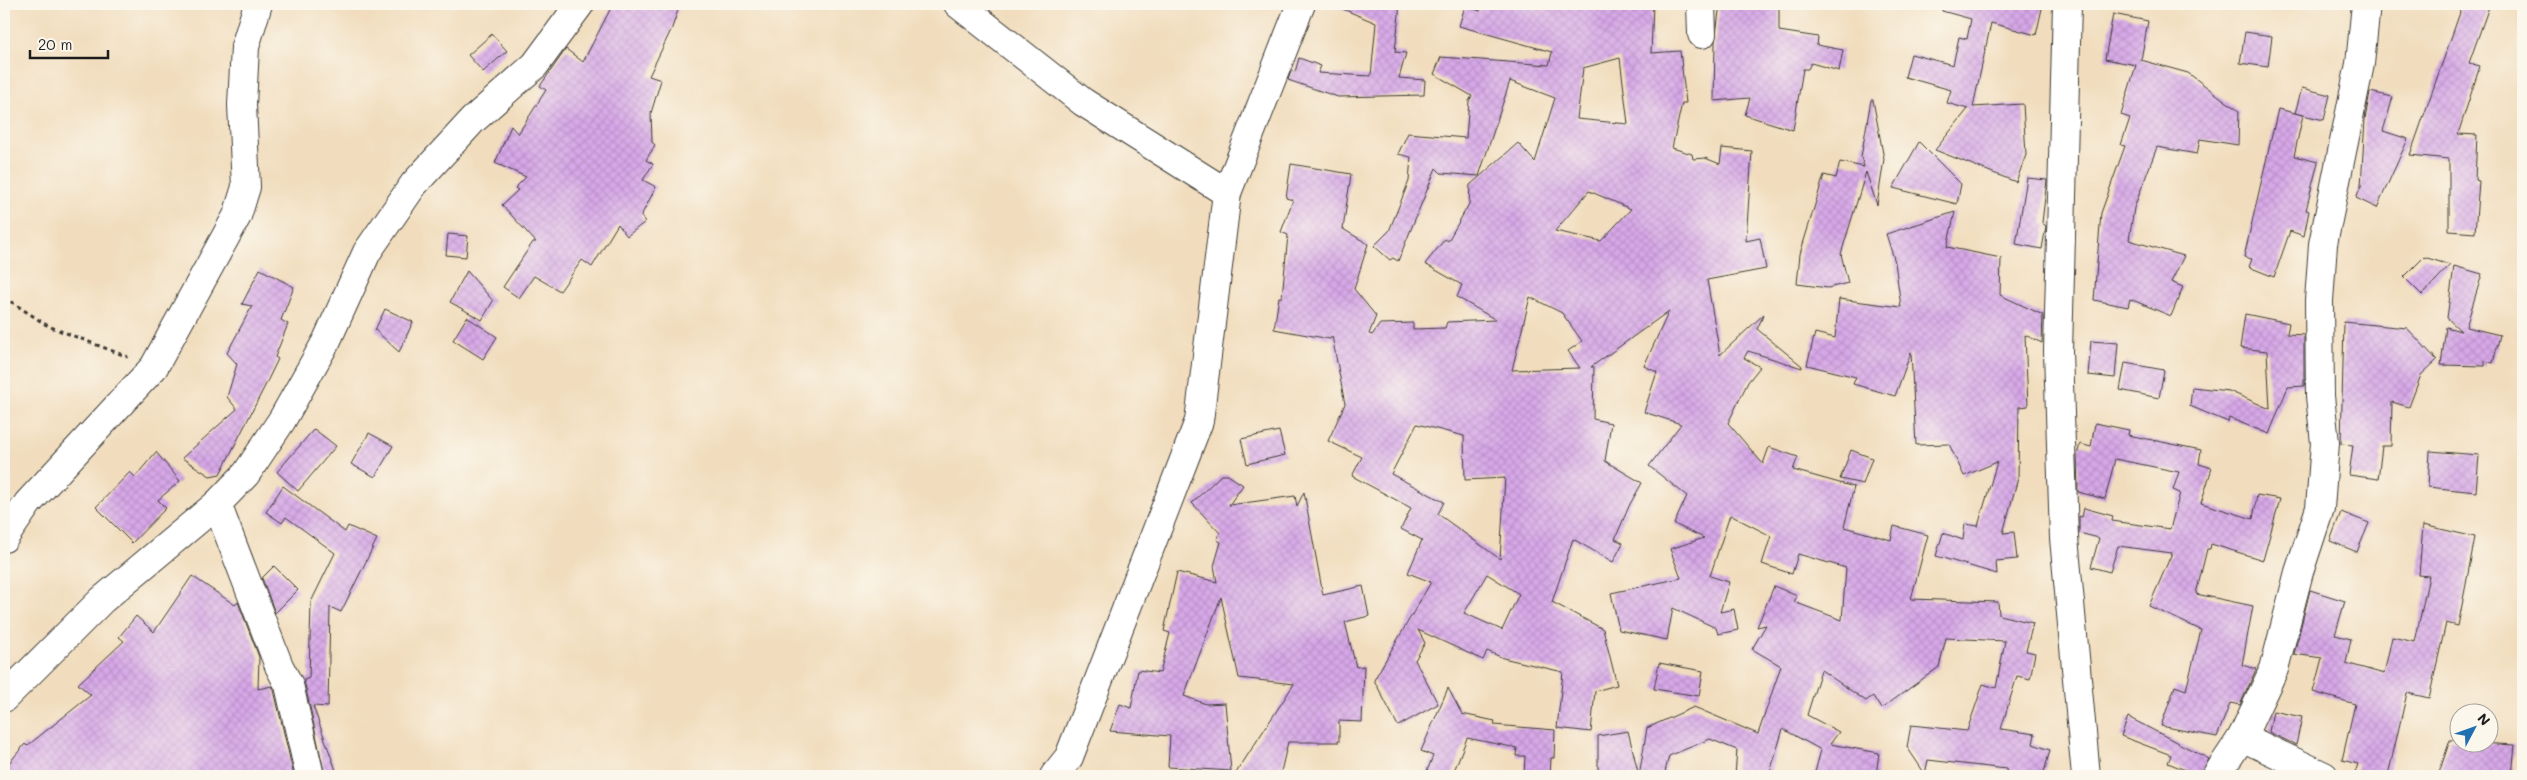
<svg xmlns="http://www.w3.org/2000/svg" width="2527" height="780" viewBox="0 0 2527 780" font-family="Mali,sans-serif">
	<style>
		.building { fill: url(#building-cross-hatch); fill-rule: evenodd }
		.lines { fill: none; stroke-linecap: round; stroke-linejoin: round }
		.minor-casing { stroke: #3c3934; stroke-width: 30 }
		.path { stroke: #3c3934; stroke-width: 3; stroke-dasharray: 4 4; stroke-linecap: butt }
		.minor { stroke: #fff; stroke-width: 28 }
	</style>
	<defs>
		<pattern id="building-cross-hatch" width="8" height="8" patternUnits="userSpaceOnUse" patternTransform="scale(1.25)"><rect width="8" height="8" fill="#d7a8e8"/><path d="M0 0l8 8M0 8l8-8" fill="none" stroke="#b890c6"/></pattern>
	</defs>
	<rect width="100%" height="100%" fill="#fbf7ec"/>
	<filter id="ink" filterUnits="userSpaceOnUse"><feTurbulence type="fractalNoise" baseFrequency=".02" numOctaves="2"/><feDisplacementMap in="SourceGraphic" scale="10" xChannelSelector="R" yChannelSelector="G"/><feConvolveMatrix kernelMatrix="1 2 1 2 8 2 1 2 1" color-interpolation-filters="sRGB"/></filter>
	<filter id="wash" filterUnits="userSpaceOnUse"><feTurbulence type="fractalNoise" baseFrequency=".0096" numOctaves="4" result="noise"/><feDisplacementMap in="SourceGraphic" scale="20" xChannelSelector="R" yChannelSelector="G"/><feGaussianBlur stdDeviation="1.12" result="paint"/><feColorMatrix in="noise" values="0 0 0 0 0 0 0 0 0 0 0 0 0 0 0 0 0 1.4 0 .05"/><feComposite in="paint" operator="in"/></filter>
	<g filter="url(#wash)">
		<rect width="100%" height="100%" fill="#f1ddbd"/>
		<g id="blocks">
			<g class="building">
				<polygon points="613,4 680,4 672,28 649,76 661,80 651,113 652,142 655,145 646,160 653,164 643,180 656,187 641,216 645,222 627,236 618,224 592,267 582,260 560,291 534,276 519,298 503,287 533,242 536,242 502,205 518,190 515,188 526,177 495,163 511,126 518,134 546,90 540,86 566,49 583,62"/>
				<polygon points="1331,4 1400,4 1395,52 1406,53 1399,78 1425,80 1424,95 1338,97 1288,80 1291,71 1295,72 1299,58 1321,66 1318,73 1371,76 1376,23"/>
				<path d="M1481,4h172l-2,49 29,-2 6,52h-4l-10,45 20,6 1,5 12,-1 15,6 2,-16 30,3 -6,90 14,-3 6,31 -59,11 13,75 44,-41 -7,15 45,37v2l-54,-17 -4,7 16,9 -12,15 -20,41 35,41 6,-17 29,10 -5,13 61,17 -10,40 47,13 3,-14 34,9 -17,64 87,3 1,13 34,8 -7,28 9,2 -5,26 -13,-3 -16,53 34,5 -2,10 17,6 -7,26h-36l-1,-7 -78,-9 -3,14 -18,-27 4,-22 56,6 16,-47 13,4 9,-47 -59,-3 -7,29 -58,42 -8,-13 -7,5 -45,-31 -14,45 32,17 -9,12 49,9 -3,23 -34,-3 -1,3h-27l7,-26 -38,-21 -14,47h-34l2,-26 -27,-11 -41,17 -5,20h-66v-40l30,-5 11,45 8,-48 47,-21 64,27 23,-68 -29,-17 14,-24 -9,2 17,-41 23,10 -3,6 48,18 4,-52 -48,-14 -6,20 -30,-10 9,-28 -41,-21 -20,61 19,6 -9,30 14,-3 4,21 -20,4 -2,-6 -43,-20 -6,32 -48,-10 -8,-37 70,-15 -11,-29 34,-11 -30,-14 13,-28 -38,-30 32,-42 -37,-12 13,-40 -13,-6 25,-55 -78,56h3l-1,52 18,4 -6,38 37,22 -12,21 -15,35 8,4 -10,19 -40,-23 -21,63 51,27 14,56 -22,6 -4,41 -34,-4 6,-56 -60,-14 -16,-7 -4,9 -65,-30 7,13 -10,17 23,44 -40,22 -24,-46 57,-98 -23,-9 14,-33 -21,-11 10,-21 -59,-32 10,-19 -34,-16 17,-37 -13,-68 -2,3 -56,-10 5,-32h3l6,-62 -7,-3 12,-32 -7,-2 5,-34 60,10 -8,55 25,15 -14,45 22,27 -7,18 3,1 8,-11 33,-1v6l32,-1 2,-6 49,-2 -39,-23 5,-12 -37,-21 20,-25 3,2 21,-37 1,-19 48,-42 17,19 20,-64 -45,-17 -31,95 -38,-3 -5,-5 -38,93 -5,-3 -3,2 -16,-14 15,-15 20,-50 2,-24 -13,-3 10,-21 58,5 3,-37 3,-5 -38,-22 7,-17 108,8 3,-13 -93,-26 6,-20 15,5zM1620,58l8,66 -51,-5 6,-51zM1589,191l42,18 -30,32 -46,-10zM1530,297l32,16 20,28 -14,10 12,17 -68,2zM1417,424l47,12 1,44 40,-2 -5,81 -62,-45 6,-12 -53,-28zM1487,574l32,20 -17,36 -38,-17z"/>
				<polygon points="1720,4 1779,4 1779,31 1818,37 1817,45 1843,50 1839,71 1811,63 1808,69 1803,69 1793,130 1745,115 1750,98 1714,101 1715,42"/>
				<polygon points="1943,4 2043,4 2036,35 1991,23 1973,107 2023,104 2026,155 2016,182 1935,150 1968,109 1947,103 1951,90 1905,77 1911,54 1953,65 1959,37 1967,39 1971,19 1942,11"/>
				<polygon points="2463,4 2490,4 2469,63 2480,66 2458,134 2477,135 2475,180 2479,181 2475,233 2449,231 2449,159 2410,155"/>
				<polygon points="2113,14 2148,21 2141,60 2188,73 2239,111 2238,145 2200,139 2197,154 2157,147 2134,208 2129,240 2184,256 2171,282 2183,287 2171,316 2130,299 2128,307 2094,300 2101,213 2125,146 2121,145 2130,118 2121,115 2136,65 2105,59"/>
				<polygon points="2245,32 2272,36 2268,67 2240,63"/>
				<polygon points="492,34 507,51 483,72 468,55"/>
				<polygon points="2302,88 2330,95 2324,120 2295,113"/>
				<polygon points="2370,92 2393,97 2383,131 2408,139 2377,208 2356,198 2361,186 2365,119"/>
				<polygon points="1871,100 1873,100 1884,159 1877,205 1866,172 1841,254 1848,283 1828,288 1797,284 1800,254 1824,175 1836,178 1840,162 1864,167 1861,157"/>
				<polygon points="2278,109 2303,115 2294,156 2318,162 2306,210 2309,211 2304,236 2290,231 2274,277 2249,267 2252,259 2244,257"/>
				<polygon points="1919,142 1961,184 1957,204 1893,188"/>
				<polygon points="2027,178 2047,180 2042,223 2046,226 2042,249 2016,244"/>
				<polygon points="1955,212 1947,247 2001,258 2000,295 2043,315 2042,343 2025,335 2028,406 2019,407 2018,478 2003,533 2014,532 2017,559 1996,561 1997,574 1936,556 1943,533 1963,540 1965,524 1978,526 1997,462 1964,476 1949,444 1916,445 1911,352 1895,396 1853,384 1856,377 1807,365 1815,333 1835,338 1839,299 1901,307 1895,262 1886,234"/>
				<polygon points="448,234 468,236 466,257 446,255"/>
				<polygon points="2424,257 2450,265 2422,295 2404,277"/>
				<polygon points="2454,266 2482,274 2466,327 2500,335 2493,363 2485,361 2485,366 2441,365 2446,327 2461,331 2447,318"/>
				<polygon points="260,269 294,287 281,320 288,324 275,357 278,359 265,386 220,474 210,476 182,458 237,409 227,397 237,364 227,353 252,306 242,304"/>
				<polygon points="467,271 493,301 482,320 450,302"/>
				<polygon points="385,309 413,322 399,352 375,330"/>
				<polygon points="2245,314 2289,323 2287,334 2304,335 2304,386 2288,387 2269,434 2229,418 2228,422 2190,406 2192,387 2229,391 2270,409 2267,351 2240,348"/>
				<polygon points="467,317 497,337 483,359 453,340"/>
				<polygon points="2344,322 2407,328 2437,360 2421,375 2409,407 2392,402 2391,446 2382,446 2378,479 2349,475 2353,445 2341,444"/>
				<polygon points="2091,341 2118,343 2115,378 2088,375"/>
				<polygon points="2125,363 2164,370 2159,398 2120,390"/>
				<polygon points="2095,423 2129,430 2128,435 2201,450 2199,464 2212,468 2201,503 2253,519 2257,495 2280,499 2263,560 2211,544 2210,549 2207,549 2196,594 2253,606 2242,665 2256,669 2254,674 2240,705 2230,703 2217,737 2161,726 2175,686 2186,690 2201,630 2149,606 2172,553 2118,546 2110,572 2091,567 2099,538 2079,533 2079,516 2082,517 2084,508 2113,516 2112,521 2170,529 2180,493 2173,490 2179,472 2115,459 2105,499 2078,492 2077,455 2080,444 2091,447"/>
				<polygon points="314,429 336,446 298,491 277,472"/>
				<polygon points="1279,431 1285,455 1247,464 1241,439"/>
				<polygon points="369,433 393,446 375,477 351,464"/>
				<polygon points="1851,450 1872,458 1863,484 1840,479"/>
				<polygon points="2430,451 2479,455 2476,492 2428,487"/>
				<polygon points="156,452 180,481 158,500 166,508 132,543 96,507 130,472 135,477"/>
				<polygon points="1221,475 1228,475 1243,485 1229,505 1295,496 1297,506 1304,492 1323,595 1363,586 1369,616 1345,622 1356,667 1364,666 1362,722 1339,721 1339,742 1288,742 1280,776 1234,776 1294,684 1239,678 1221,597 1184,696 1206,704 1225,703 1231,771 1168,767 1170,736 1110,731 1120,704 1131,708 1138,670 1160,673 1170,633 1164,631 1177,572 1217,582 1214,566 1221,542 1217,540 1220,533 1192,503"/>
				<polygon points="283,486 345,532 348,526 377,539 341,612 330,607 328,707 313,706 338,776 325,776 304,680 309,678 311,602 335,553 286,517 282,523 266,512"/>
				<polygon points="2341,512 2369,523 2357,552 2330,541"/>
				<polygon points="2423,525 2475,537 2458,626 2446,623 2429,698 2407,693 2389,771 2386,776 2354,776 2358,764 2342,760 2355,704 2313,692 2322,658 2294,654 2310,590 2345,601 2335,635 2351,639 2346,663 2384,674 2392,637 2415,642 2429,576 2419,575"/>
				<polygon points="274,566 298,590 275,613 262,578"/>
				<polygon points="192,576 235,605 238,602 259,657 258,689 272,686 274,690 294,776 4,776 4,769 25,744 27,746 91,695 78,684 124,641 119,637 136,616 154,632"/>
				<polygon points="1659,663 1703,671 1699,696 1654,689"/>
				<polygon points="1448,688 1462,714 1495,721 1494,725 1555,730 1554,758 1551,758 1550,776 1524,775 1525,756 1516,756 1517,748 1467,738 1452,776 1425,776 1433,756 1421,751"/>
				<polygon points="2273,711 2302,717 2296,745 2269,732"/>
				<polygon points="2128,717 2209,759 2200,776 2168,763 2171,755 2121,736"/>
				<polygon points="2450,740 2460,740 2460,742 2515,745 2512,776 2438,776"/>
			</g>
		</g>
	</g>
	<g filter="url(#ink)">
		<use href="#blocks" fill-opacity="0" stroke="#3c3934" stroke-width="1"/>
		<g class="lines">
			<g class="minor-casing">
				<g id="minor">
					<polyline points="958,4 1083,102 1227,193"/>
					<polyline points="1701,4 1702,34"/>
					<polyline points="2067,4 2058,351 2064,538 2086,776"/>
					<polyline points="217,504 279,666 289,685 310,776"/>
					<polyline points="4,538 28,503 154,367 237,216 246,187 242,105 245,47 258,4"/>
					<polyline points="4,698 102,600 217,504 246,474 282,420 327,340 367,252 414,184 473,120 535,65 580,4"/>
					<polyline points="2242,737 2324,776"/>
					<polyline points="1054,776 1069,757 1199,421 1227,193 1301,4"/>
					<polyline points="2216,776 2242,737 2274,669 2299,572 2320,508 2325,443 2320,396 2319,301 2323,244 2360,64 2366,4"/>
				</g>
			</g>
			<polyline class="path" points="4,297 48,326 128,357"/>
			<use href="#minor" class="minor"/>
		</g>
	</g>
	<rect width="2527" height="780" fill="none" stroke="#fbf7ec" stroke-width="20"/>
	<g transform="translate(2474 728) rotate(49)"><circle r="24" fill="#fbf7ec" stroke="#a29f99"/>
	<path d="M0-4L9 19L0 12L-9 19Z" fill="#1f6fb2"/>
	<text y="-8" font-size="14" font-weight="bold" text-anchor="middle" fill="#1c1c1c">N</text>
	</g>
	<path d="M30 50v8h78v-8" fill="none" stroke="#1c1c1c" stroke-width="2.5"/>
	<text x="38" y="50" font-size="15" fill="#1c1c1c" stroke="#fbf7ec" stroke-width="4" paint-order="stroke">20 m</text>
</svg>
